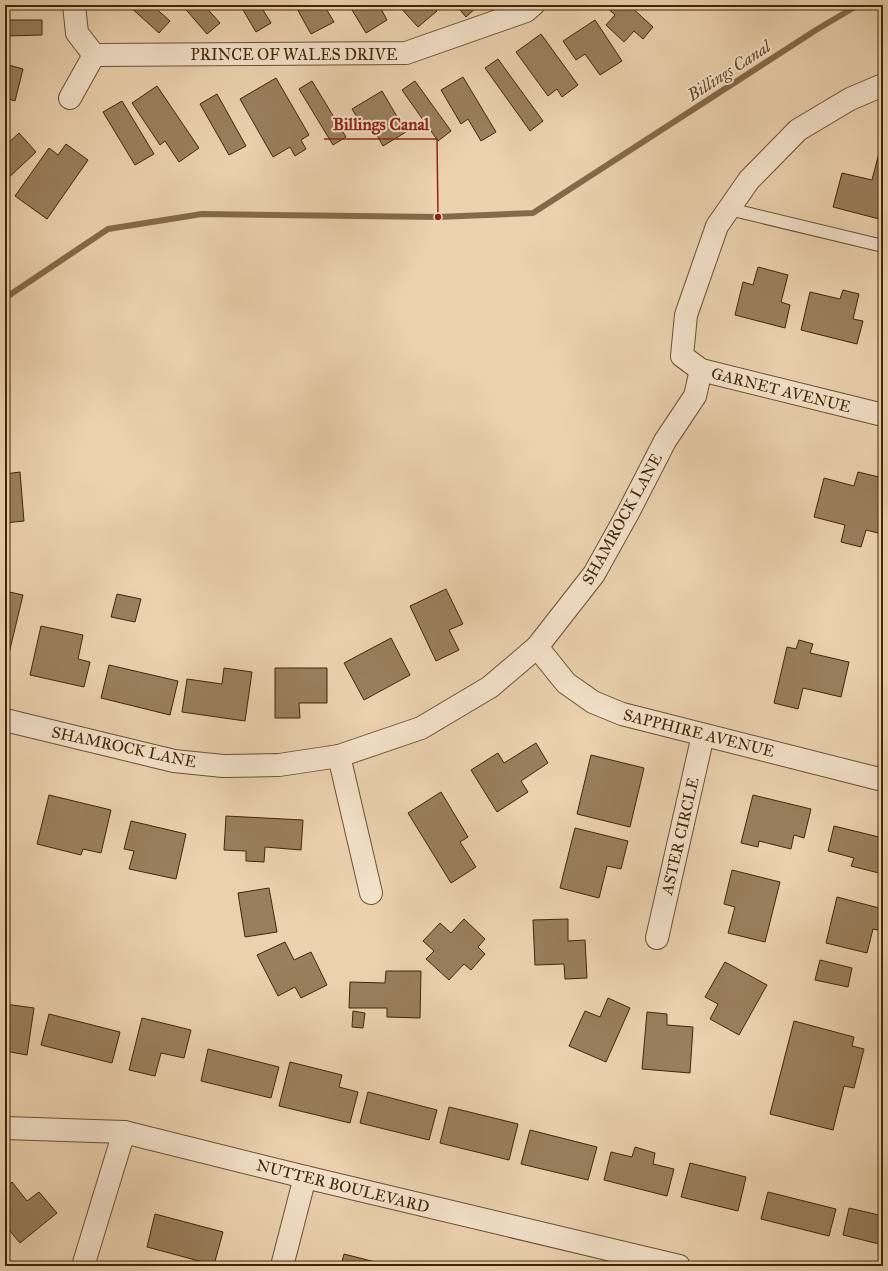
<svg xmlns="http://www.w3.org/2000/svg" width="888" height="1271" viewBox="0 0 888 1271" font-family="'IM FELL Great Primer',serif">
	<style>
		.lines { fill: none; stroke-linecap: round; stroke-linejoin: round }
		.stream { stroke: #856a49; stroke-width: 6 }
		.building { fill: #9a7f5e; stroke: #422607 }
		.service-casing { stroke: #6c5131; stroke-width: 14 }
		.minor-casing { stroke: #6c5131; stroke-width: 24 }
		.tertiary-casing { stroke: #6c5131; stroke-width: 24 }
		.service { stroke: #f2e1ca; stroke-width: 12 }
		.minor { stroke: #f2e1ca; stroke-width: 22 }
		.tertiary { stroke: #f2e1ca; stroke-width: 22 }
		.labels { text-anchor: middle; dominant-baseline: central; stroke-width: 4; stroke-linejoin: round; paint-order: stroke }
		.street-label { font-size: 16px; fill: #422607; stroke: #f2e1ca }
		.water-label { font-size: 17px; font-style: italic; fill: #644828; stroke: #f2e1ca }
		.leader { fill: none; stroke: #8f2418; stroke-width: 1.5 }
		.callout-dot { fill: #8f2418; stroke: #f2e1ca; stroke-width: 1.5 }
		.callout-label { font-size: 17px; text-anchor: middle; font-weight: bold; fill: #8f2418; stroke: #f2e1ca; stroke-width: 4; stroke-linejoin: round; paint-order: stroke }
	</style>
	<rect width="100%" height="100%" fill="#ebd1ae"/>
	<filter id="stains"><feTurbulence type="fractalNoise" baseFrequency=".005" numOctaves="4"/><feColorMatrix values="0 0 0 0 .2 0 0 0 0 .09 0 0 0 0 .02 0 0 0 .5 -.17"/></filter>
	<radialGradient id="worn" r=".72"><stop offset=".6" stop-color="#630" stop-opacity="0"/><stop offset="1" stop-color="#630" stop-opacity=".3"/></radialGradient>
	<g class="lines">
		<polyline class="stream" points="5,298 108,229 202,214 438,217 533,213 816,30 858,5"/>
	</g>
	<g class="building">
		<polygon points="128,5 152,5 170,21 159,33"/>
		<polygon points="182,5 204,5 220,23 207,34"/>
		<polygon points="240,5 260,5 271,23 256,32"/>
		<polygon points="295,5 324,5 334,22 311,34"/>
		<polygon points="349,5 379,5 387,20 366,33"/>
		<polygon points="398,5 431,5 437,11 418,27"/>
		<polygon points="456,5 479,5 466,17"/>
		<polygon points="604,5 629,5 653,27 643,39 634,31 624,42 606,25 615,15"/>
		<polygon points="5,20 42,20 42,35 5,36"/>
		<polygon points="595,20 622,61 600,75 585,54 576,60 563,41"/>
		<polygon points="541,34 578,85 562,97 557,89 548,96 516,52"/>
		<polygon points="498,59 543,121 530,131 485,68"/>
		<polygon points="5,64 23,69 15,101 5,98"/>
		<polygon points="463,77 496,132 481,141 468,119 461,124 441,90"/>
		<polygon points="276,78 309,135 301,140 306,149 295,156 290,147 273,157 240,99"/>
		<polygon points="312,81 346,137 333,145 299,89"/>
		<polygon points="415,81 451,131 438,141 402,90"/>
		<polygon points="157,86 199,148 179,162 165,141 160,145 132,103"/>
		<polygon points="382,91 406,132 383,146 370,123 363,127 352,109"/>
		<polygon points="217,94 246,146 229,155 200,104"/>
		<polygon points="122,101 154,154 135,165 103,112"/>
		<polygon points="19,133 36,152 5,181 5,146"/>
		<polygon points="66,144 88,160 47,219 15,196 49,148 58,155"/>
		<polygon points="881,145 883,145 883,220 833,207 842,173 872,180"/>
		<polygon points="758,267 788,275 781,302 790,305 785,328 735,315 743,282 753,285"/>
		<polygon points="843,290 859,294 853,319 863,321 857,344 801,330 810,292 840,299"/>
		<polygon points="20,472 24,521 5,523 5,474"/>
		<polygon points="858,472 883,478 883,511 878,533 866,530 861,547 841,542 845,525 814,517 824,478 854,486"/>
		<polygon points="446,589 463,624 449,630 459,650 436,661 410,606"/>
		<polygon points="5,591 23,595 5,670"/>
		<polygon points="117,594 141,599 135,622 111,617"/>
		<polygon points="41,626 83,635 78,659 90,662 84,687 30,675"/>
		<polygon points="391,638 410,675 364,700 344,663"/>
		<polygon points="799,640 813,644 810,653 849,662 841,697 803,688 798,709 774,703 787,647 796,649"/>
		<polygon points="109,665 178,681 170,715 101,698"/>
		<polygon points="224,668 252,672 245,721 182,712 187,679 222,684"/>
		<polygon points="275,668 327,668 327,703 299,703 300,718 275,718"/>
		<polygon points="536,743 548,763 521,781 528,792 497,812 471,770 498,753 504,763"/>
		<polygon points="591,755 644,768 630,827 577,814"/>
		<polygon points="441,792 468,837 460,842 476,867 451,883 408,813"/>
		<polygon points="49,795 111,810 101,853 83,849 81,855 37,844"/>
		<polygon points="753,795 811,809 804,838 794,835 791,849 759,841 758,847 741,843"/>
		<polygon points="226,816 303,820 301,850 265,847 264,862 246,861 246,851 224,850"/>
		<polygon points="131,821 186,834 176,879 129,869 134,851 124,849"/>
		<polygon points="834,826 883,838 883,874 851,866 854,858 828,851"/>
		<polygon points="575,828 628,841 621,869 607,866 599,898 560,888"/>
		<polygon points="732,870 780,882 765,942 728,933 735,907 724,904"/>
		<polygon points="269,888 277,932 245,937 238,893"/>
		<polygon points="837,897 883,909 883,931 873,929 867,953 826,943"/>
		<polygon points="464,919 485,939 478,947 485,954 471,970 464,964 449,980 426,959 434,951 423,941 440,923 451,933"/>
		<polygon points="568,919 568,941 585,940 587,978 565,979 564,964 535,965 533,920"/>
		<polygon points="285,942 294,960 311,952 327,985 301,998 295,987 278,996 257,955"/>
		<polygon points="820,960 852,968 848,987 815,980"/>
		<polygon points="725,962 767,985 739,1035 710,1019 718,1004 705,997"/>
		<polygon points="386,971 421,971 420,1018 387,1017 387,1008 349,1008 350,982 385,983"/>
		<polygon points="608,998 630,1008 606,1062 569,1046 585,1011 600,1017"/>
		<polygon points="5,1004 34,1008 27,1055 5,1051"/>
		<polygon points="353,1011 365,1013 363,1028 352,1027"/>
		<polygon points="647,1012 667,1014 667,1025 693,1027 690,1073 642,1069"/>
		<polygon points="49,1014 120,1032 112,1063 41,1045"/>
		<polygon points="142,1018 191,1030 184,1058 161,1053 155,1076 129,1070"/>
		<polygon points="794,1021 854,1037 852,1046 864,1049 854,1088 844,1086 833,1130 770,1114"/>
		<polygon points="208,1049 279,1067 271,1098 201,1081"/>
		<polygon points="290,1062 342,1075 339,1087 358,1092 350,1123 279,1106"/>
		<polygon points="368,1092 437,1110 429,1140 360,1123"/>
		<polygon points="449,1107 518,1124 509,1160 440,1143"/>
		<polygon points="530,1130 597,1147 588,1180 521,1164"/>
		<polygon points="635,1147 655,1153 653,1164 674,1169 667,1196 604,1180 611,1152 632,1157"/>
		<polygon points="690,1163 746,1177 738,1211 681,1197"/>
		<polygon points="12,1182 27,1201 39,1192 57,1213 20,1243 5,1225 5,1188"/>
		<polygon points="768,1192 836,1209 829,1236 761,1219"/>
		<polygon points="849,1208 883,1216 883,1245 843,1235"/>
		<polygon points="155,1214 223,1232 214,1265 147,1247"/>
		<polygon points="344,1254 391,1266 341,1266"/>
	</g>
	<g class="lines">
		<g class="service-casing">
			<polyline id="service" points="729,209 883,246"/>
		</g>
		<g class="minor-casing">
			<g id="minor">
				<polyline points="74,5 77,33 94,55"/>
				<polyline points="94,55 406,53 526,11 533,5"/>
				<polyline points="883,85 850,99 798,130 749,180 717,226 686,315 682,356 701,370 883,415"/>
				<polyline points="70,98 94,55"/>
				<polyline points="537,647 566,683 593,702 622,714 883,780"/>
				<polyline points="5,720 174,761 223,766 279,765 339,756 421,728 490,687 537,647 594,574 628,513 665,441 695,396 701,370"/>
				<polyline points="339,756 371,893"/>
				<polyline points="657,938 703,735"/>
				<polyline points="83,1266 124,1132"/>
				<polyline points="282,1266 305,1177"/>
			</g>
		</g>
		<g class="tertiary-casing">
			<polyline id="tertiary" points="5,1128 124,1132 305,1177 679,1266"/>
		</g>
		<use href="#service" class="service"/>
		<use href="#minor" class="minor"/>
		<use href="#tertiary" class="tertiary"/>
	</g>
	<g class="labels">
		<g class="street-label">
			<text x="294" y="54">PRINCE OF WALES DRIVE</text>
			<text transform="translate(781 390) rotate(14)">GARNET AVENUE</text>
			<text transform="translate(622 519) rotate(-61)">SHAMROCK LANE</text>
			<text transform="translate(699 733) rotate(14)">SAPPHIRE AVENUE</text>
			<text transform="translate(124 747) rotate(12)">SHAMROCK LANE</text>
			<text transform="translate(680 836) rotate(-77)">ASTER CIRCLE</text>
			<text transform="translate(343 1186) rotate(14)">NUTTER BOULEVARD</text>
		</g>
		<g class="water-label">
			<text transform="translate(729 71) rotate(-33)">Billings Canal</text>
		</g>
	</g>
	<path class="leader" d="M438 217L437 139H324"/>
	<circle class="callout-dot" cx="438" cy="217" r="4"/>
	<g class="callout-label">
		<text x="381" y="130">Billings Canal</text>
	</g>
	<rect width="888" height="1271" fill="none" stroke="#ebd1ae" stroke-width="20"/>
	<rect x="6" y="6" width="876" height="1259" fill="none" stroke="#422607" stroke-width="2"/>
	<rect x="10" y="10" width="868" height="1251" fill="none" stroke="#422607"/>
	<rect width="100%" height="100%" filter="url(#stains)"/>
	<rect width="100%" height="100%" fill="url(#worn)"/>
</svg>
